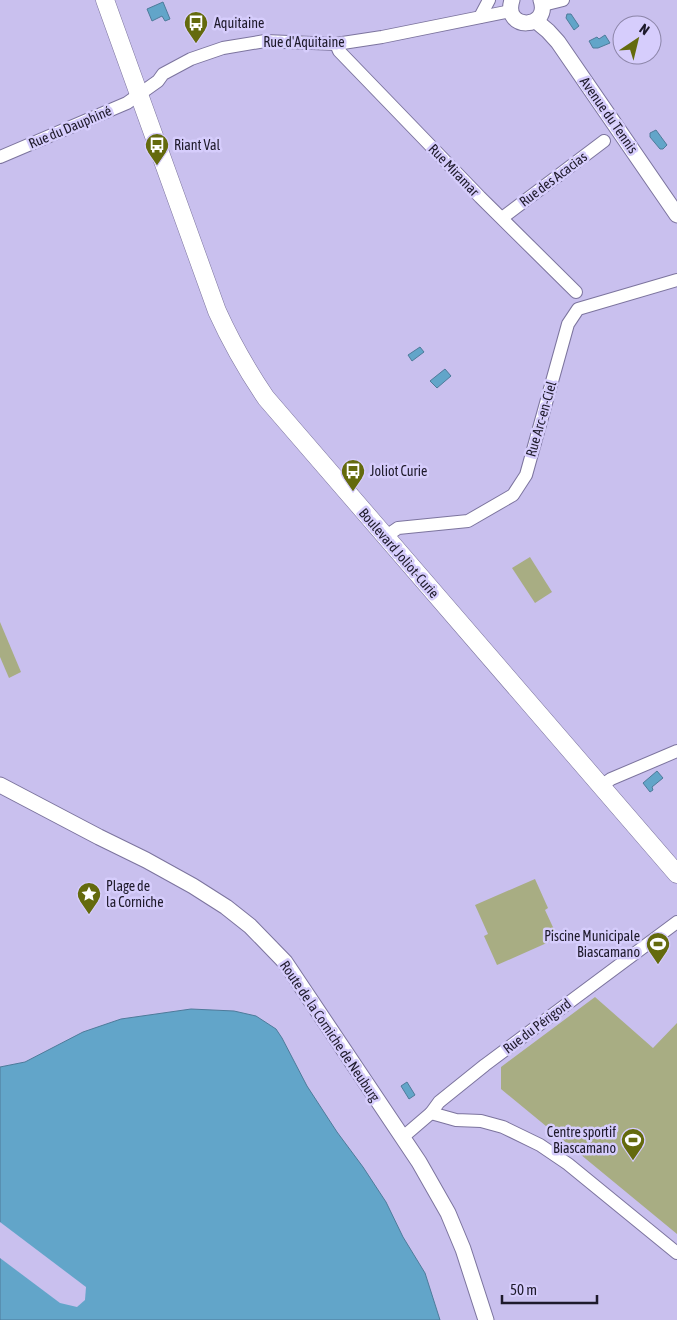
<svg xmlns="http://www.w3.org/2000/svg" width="677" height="1320" viewBox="0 0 677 1320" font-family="'Asap Condensed',sans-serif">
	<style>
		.green { fill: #a8ad83 }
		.water { fill: #62a5c9; stroke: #4e7b9a }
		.pier { fill: #c9c0ee }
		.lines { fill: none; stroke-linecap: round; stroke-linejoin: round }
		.minor-casing { stroke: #7c749e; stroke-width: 14 }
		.tertiary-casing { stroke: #7c749e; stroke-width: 17 }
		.secondary-casing { stroke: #7c749e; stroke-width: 19 }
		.minor { stroke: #fff; stroke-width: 12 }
		.tertiary { stroke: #fff; stroke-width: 15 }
		.secondary { stroke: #fff; stroke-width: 18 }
		.labels { text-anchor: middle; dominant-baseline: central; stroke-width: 5; stroke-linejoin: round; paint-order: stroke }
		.poi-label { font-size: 14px; fill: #1e1a2b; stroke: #d6cdfc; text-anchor: start }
		.street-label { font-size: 14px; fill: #1e1a2b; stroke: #d6cdfc }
	</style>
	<rect width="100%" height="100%" fill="#c9c0ee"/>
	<g class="green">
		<polygon points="530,557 552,592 535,603 512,568"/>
		<polygon points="0,622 21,672 9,678 0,657"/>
		<polygon points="535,879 548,908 545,910 558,938 497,965 484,936 488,934 475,905"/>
		<polygon points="595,997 653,1048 677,1023 677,1234 501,1089 501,1067"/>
	</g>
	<g class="water">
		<polygon points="163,2 170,19 165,21 162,16 152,21 147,9"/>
		<polygon points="567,14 571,14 579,26 574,30 566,18"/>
		<polygon points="605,35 610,43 598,48 593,48 589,41 597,37 599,39"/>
		<polygon points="656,130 667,145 663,149 660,149 650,137 650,133"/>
		<polygon points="420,347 424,352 412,361 408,355"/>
		<polygon points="445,369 451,376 437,388 430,381"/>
		<polygon points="657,771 663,778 652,787 653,790 650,792 643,783"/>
		<polygon points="191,1009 234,1011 256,1016 276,1029 282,1038 307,1086 337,1132 363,1167 386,1202 403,1237 425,1273 440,1320 0,1320 0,1067 25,1062 83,1032 121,1019"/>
		<polygon points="407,1082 415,1095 409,1099 401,1086"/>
	</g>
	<polygon class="pier" points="0,1222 86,1287 85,1300 77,1307 60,1303 0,1258"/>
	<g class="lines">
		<g class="minor-casing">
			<g id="minor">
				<polyline points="543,5 563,0"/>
				<polyline points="480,17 489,0"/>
				<polyline points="336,44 339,51 480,197 576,292"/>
				<polyline points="0,157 127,103 158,81 163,74 191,59 223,48 265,41 336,44 382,37 511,11"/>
				<polyline points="502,218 604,141"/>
				<polyline points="385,537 398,528 468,521 513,495 526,475 568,324 578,309 677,280"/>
				<polyline points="601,786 611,779 677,751"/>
				<polyline points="431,1113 456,1120 481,1121 503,1127 540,1145 568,1164 677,1253"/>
				<polyline points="403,1137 431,1113 439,1102 485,1065 677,922"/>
			</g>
		</g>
		<g class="tertiary-casing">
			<g id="tertiary">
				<path d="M512,0c-10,31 39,30 29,0"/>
				<polyline points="536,21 548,31 558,42 677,215"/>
				<polyline points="0,785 99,837 146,860 193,886 226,907 250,926 285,962 419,1162 448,1213 463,1249 486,1320"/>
			</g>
		</g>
		<g class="secondary-casing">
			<path id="secondary" d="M105,0l112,311c14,31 30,59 49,87l411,476"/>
		</g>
		<use href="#minor" class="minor"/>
		<use href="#tertiary" class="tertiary"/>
		<use href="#secondary" class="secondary"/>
	</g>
	<defs>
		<g id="bus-pin" transform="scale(1.25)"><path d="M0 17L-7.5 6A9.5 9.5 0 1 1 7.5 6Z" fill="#646a0d" stroke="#d6cdfc"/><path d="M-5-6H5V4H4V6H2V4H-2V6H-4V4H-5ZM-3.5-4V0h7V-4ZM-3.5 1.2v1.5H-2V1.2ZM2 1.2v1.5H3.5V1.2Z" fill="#fff"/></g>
		<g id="sight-pin" transform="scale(1.25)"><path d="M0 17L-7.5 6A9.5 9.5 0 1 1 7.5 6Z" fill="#646a0d" stroke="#d6cdfc"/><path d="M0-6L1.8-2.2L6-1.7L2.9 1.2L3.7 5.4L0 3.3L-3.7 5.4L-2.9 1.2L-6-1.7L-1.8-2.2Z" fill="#fff"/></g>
		<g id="stadium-pin" transform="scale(1.25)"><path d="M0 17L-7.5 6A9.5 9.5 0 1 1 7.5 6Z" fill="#646a0d" stroke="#d6cdfc"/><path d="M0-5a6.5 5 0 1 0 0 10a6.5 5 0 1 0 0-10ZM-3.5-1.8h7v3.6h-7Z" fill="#fff"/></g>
	</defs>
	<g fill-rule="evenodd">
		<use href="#bus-pin" x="196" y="23"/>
		<use href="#bus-pin" x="157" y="145"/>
		<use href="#bus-pin" x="353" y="471"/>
		<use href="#sight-pin" x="89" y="894"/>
		<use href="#stadium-pin" x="658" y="944"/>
		<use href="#stadium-pin" x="633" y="1140"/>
	</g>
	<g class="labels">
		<g class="poi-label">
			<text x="214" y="23">Aquitaine</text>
			<text x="174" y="145">Riant Val</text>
			<text x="370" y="471">Joliot Curie</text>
			<text x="106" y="886">Plage de<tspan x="106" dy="16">la Corniche</tspan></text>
			<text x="640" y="936" text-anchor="end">Piscine Municipale<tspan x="640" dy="16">Biascamano</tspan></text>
			<text x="616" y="1132" text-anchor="end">Centre sportif<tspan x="616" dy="16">Biascamano</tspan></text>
		</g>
		<g class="street-label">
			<text x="304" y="42">Rue d'Aquitaine</text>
			<text transform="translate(609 115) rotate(55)">Avenue du Tennis</text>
			<text transform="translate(70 127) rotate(-23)">Rue du Dauphiné</text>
			<text transform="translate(454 170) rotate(46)">Rue Miramar</text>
			<text transform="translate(553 179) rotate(-37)">Rue des Acacias</text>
			<text transform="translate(541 419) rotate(-74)">Rue Arc-en-Ciel</text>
			<text transform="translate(399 553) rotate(49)">Boulevard Joliot-Curie</text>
			<text transform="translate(537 1026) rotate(-37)">Rue du Périgord</text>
			<text transform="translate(330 1031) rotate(56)">Route de la Corniche de Neuburg</text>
		</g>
	</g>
	<g transform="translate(637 40) rotate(35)"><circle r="24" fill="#d6cdfc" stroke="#8c85a8"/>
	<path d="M0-4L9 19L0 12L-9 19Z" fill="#646a0d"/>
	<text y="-8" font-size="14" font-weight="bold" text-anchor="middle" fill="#1e1a2b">N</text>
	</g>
	<path d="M502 1295v8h95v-8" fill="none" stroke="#1e1a2b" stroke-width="2.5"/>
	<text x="510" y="1295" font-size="15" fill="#1e1a2b" stroke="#d6cdfc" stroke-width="4" paint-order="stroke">50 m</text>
</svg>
